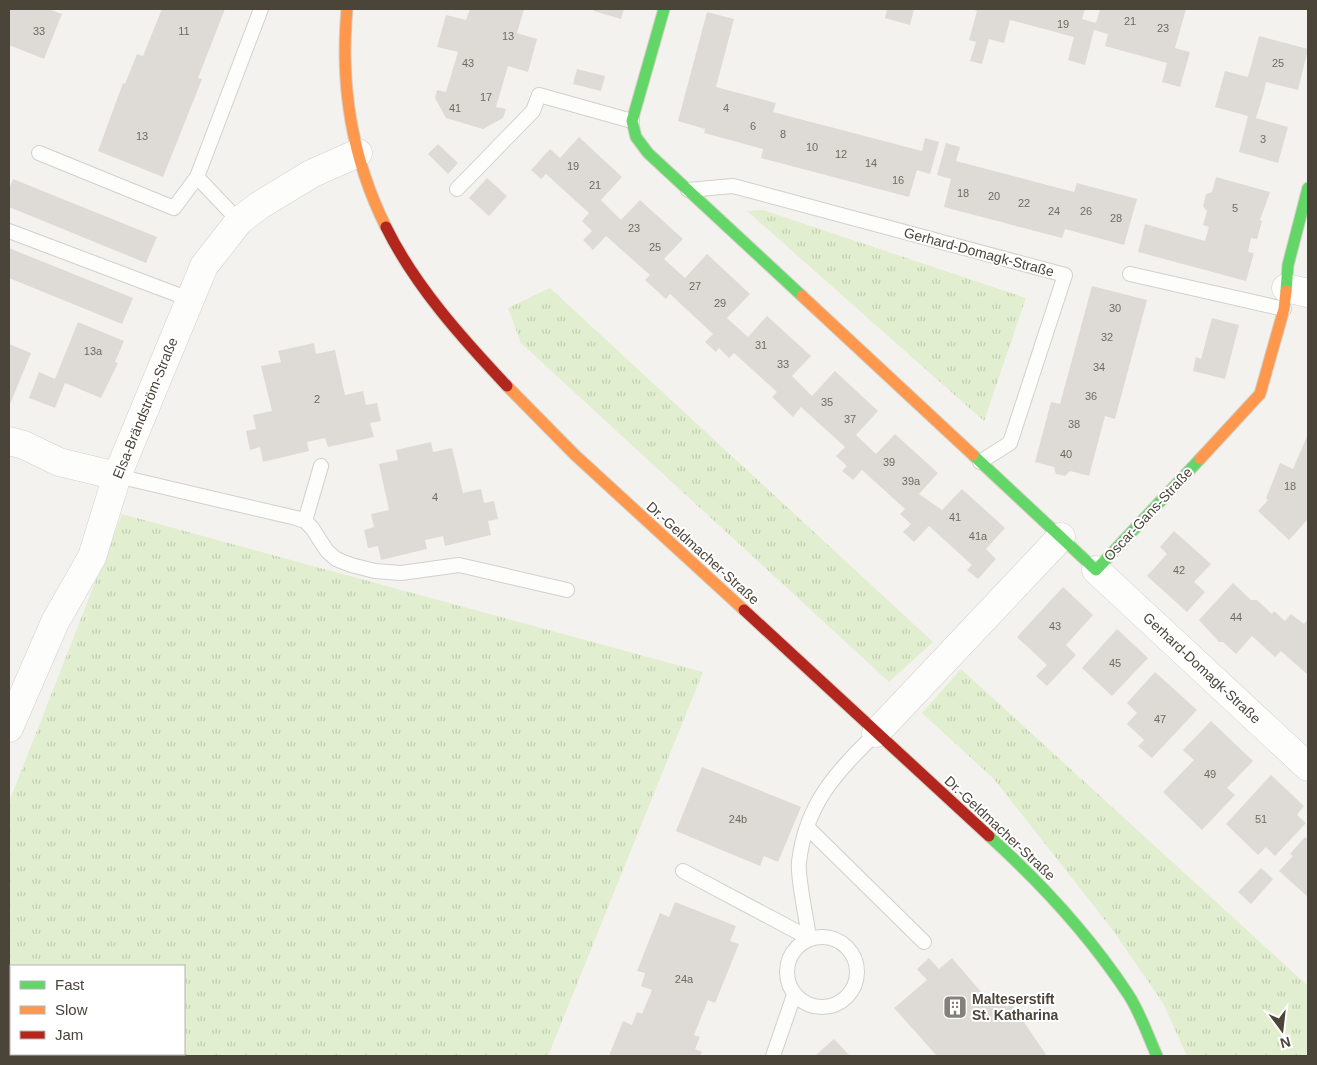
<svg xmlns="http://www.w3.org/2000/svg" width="1317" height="1065" viewBox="0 0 1317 1065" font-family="Arial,sans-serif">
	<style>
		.grass { fill: url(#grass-tufts); fill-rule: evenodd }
		.building { fill: #dedbd6 }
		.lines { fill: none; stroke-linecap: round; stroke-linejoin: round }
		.lane-casing { stroke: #d2d0cb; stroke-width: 16 }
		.street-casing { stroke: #d2d0cb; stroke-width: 29 }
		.fast-casing { stroke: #d3cfc5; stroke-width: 13 }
		.slow-casing { stroke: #d3cfc5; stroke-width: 13 }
		.jam-casing { stroke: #d3cfc5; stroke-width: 13 }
		.lane { stroke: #fdfdfc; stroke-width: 14 }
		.street { stroke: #fdfdfc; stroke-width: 28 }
		.fast { stroke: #63d668; stroke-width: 11 }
		.slow { stroke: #ff974d; stroke-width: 11 }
		.jam { stroke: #b3261e; stroke-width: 11 }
		.labels { text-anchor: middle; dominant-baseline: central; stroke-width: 4; stroke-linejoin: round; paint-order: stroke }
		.number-label { font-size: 11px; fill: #706a61 }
		.street-label { font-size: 14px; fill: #4b4439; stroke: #fff }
		.poi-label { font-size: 14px; font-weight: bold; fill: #4b4439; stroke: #fff; text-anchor: start }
	</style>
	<defs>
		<pattern id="grass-tufts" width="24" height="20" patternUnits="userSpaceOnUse" patternTransform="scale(1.25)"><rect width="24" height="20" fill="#e1eecf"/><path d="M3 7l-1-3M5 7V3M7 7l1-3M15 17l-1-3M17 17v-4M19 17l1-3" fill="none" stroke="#c3cdb2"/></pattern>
	</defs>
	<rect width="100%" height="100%" fill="#f4f2ee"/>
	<g class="grass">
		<polygon points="763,210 1026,298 984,421 747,211"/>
		<polygon points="550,288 933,642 889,682 521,343 508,308"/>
		<path d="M122,514l581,158 -155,384h-539v-254zM11,966h173v88h-173z"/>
		<polygon points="961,669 1308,986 1308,1056 1187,1056 1163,1003 1112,929 994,779 922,713"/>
	</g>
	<g class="building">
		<polygon points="9,9 48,9 62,14 44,59 9,45"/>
		<polygon points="162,9 225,9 198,78 202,79 163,177 98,151 123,83 125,84 137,54 143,56"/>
		<polygon points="470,9 524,9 517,33 537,39 528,72 508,66 496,107 506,109 503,118 483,129 446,118 435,98 437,90 446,92 458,52 437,47 446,15 466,20"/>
		<polygon points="594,9 624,9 621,19 594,11"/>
		<polygon points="887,9 914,9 910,25 885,18"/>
		<polygon points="971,9 1085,9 1082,19 1096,23 1100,9 1186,9 1175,48 1190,52 1180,87 1162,82 1167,63 1105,46 1108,34 1094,30 1085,65 1068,60 1074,37 1010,20 1004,43 989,39 982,64 970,61 976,42 969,40 977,11"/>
		<polygon points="707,12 734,19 716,87 776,103 773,112 922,151 925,138 939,142 930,174 917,170 909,197 761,158 763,149 704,133 705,129 678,121"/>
		<polygon points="1259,36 1308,49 1298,90 1266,82 1263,95 1256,118 1288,127 1278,163 1239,152 1248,116 1215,107 1225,71 1248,77"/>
		<polygon points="577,69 605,76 601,91 573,84"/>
		<polygon points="579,137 622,177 601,200 621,220 640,200 683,239 664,259 685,278 707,254 750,294 727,318 748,337 767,316 811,356 792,376 812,396 835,371 878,411 856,435 876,454 895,434 938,473 919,494 942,510 962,489 1005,528 986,549 996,559 978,579 967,570 972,565 929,526 914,542 903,532 911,524 900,514 905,509 862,470 853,480 842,471 847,466 836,456 845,447 801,407 793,417 772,397 777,392 734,353 729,358 719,348 716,352 705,342 713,334 670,294 666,299 645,280 650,275 606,236 593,250 583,240 592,231 582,221 589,213 546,174 541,179 531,170 550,149 560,158"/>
		<polygon points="946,143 960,147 956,161 1074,192 1077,183 1137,199 1124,245 1065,229 1062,238 944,207 951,179 937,175"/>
		<polygon points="438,144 458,163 448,174 428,154"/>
		<polygon points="1216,177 1270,192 1260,220 1262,221 1257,239 1251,238 1248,252 1254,253 1246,281 1138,252 1145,224 1205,241 1209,227 1203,225 1207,211 1203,206 1206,194 1212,192"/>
		<polygon points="487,178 507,196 489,216 469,198"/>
		<polygon points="13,179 157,237 146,263 9,207 9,189"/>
		<polygon points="9,248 133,298 122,324 9,278"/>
		<polygon points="1092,286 1147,300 1115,419 1105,416 1089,476 1070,471 1065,476 1056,474 1054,467 1035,462 1051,402 1060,404"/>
		<polygon points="1212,318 1239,325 1225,379 1193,371 1196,357 1201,359"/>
		<polygon points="78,322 124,341 115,362 118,363 101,398 65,383 55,408 29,398 39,372 55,379"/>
		<polygon points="314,343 316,354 335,350 345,395 363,391 366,405 377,403 381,421 370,423 374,437 328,447 325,438 307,442 309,451 263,462 260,447 250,450 246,431 256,429 253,415 272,411 261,366 281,362 278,351"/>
		<polygon points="9,344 31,353 10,404 9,403"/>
		<polygon points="1307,436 1308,519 1289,540 1258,511 1268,500 1266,498 1280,463 1293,469"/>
		<polygon points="431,442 433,452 452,448 463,493 481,489 484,503 494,501 498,519 488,521 491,535 445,546 443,536 425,540 427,549 381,560 378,546 368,548 364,530 374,527 371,514 389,510 379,464 398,460 396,450"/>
		<polygon points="1174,531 1211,564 1194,582 1205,592 1187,612 1147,576 1167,554 1160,547"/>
		<polygon points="1233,583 1251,600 1257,600 1272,614 1274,611 1285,621 1291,614 1304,624 1308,619 1308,675 1281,651 1275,657 1252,636 1236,654 1223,642 1219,642 1199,620"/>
		<polygon points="1063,587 1093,615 1066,645 1076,655 1047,686 1036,676 1047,665 1017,637"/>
		<polygon points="1117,629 1148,658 1112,696 1082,668"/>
		<polygon points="1155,672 1197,710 1152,758 1138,746 1144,740 1127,724 1137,713 1127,703"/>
		<polygon points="1211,721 1253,761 1227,788 1235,795 1202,830 1163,792 1194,760 1183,750"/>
		<polygon points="702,767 801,807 778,862 764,856 760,866 676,831"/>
		<polygon points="1271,775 1304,806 1297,815 1306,823 1275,856 1266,847 1258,855 1226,824"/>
		<polygon points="1305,837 1308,840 1308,897 1279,871 1293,856 1290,854"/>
		<polygon points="1261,868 1273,879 1251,904 1238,892"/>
		<polygon points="675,902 736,926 730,941 739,944 715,1003 708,1000 694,1035 700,1037 695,1049 702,1052 700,1056 609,1056 623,1021 632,1025 637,1012 642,1014 652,990 641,986 645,973 637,971 660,913 669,917"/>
		<polygon points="929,958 939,969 952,958 987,999 994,993 1007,1007 1011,1003 1047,1056 937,1056 894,1008 927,980 917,969"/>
		<polygon points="834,1039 850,1056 815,1056"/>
	</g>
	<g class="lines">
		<g class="lane-casing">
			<g id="lane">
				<polyline points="39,153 174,208 197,177"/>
				<polyline points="457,189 533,111 539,95 632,121"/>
				<polyline points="688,190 733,186 1065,275 1010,443 980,462"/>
				<polyline points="239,221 197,177 261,9"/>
				<polyline points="9,231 189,299"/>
				<polyline points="1130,274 1284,309"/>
				<polyline points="117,476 296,518 305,521 312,528 327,551 336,559 351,565 375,571 401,573 459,565 567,590"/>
				<polyline points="305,521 321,466"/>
				<polyline points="808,828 924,942"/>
				<polyline points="683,871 809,938"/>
				<circle cx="822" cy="972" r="35"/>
				<path d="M809,938c-2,-18 -12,-61 -10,-76 7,-59 37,-89 77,-129"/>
				<polyline points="773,1056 794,995"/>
			</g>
		</g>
		<g class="street-casing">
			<g id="street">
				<polyline points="1286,288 1308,293"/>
				<polyline points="9,441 24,445 59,462 117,476"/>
				<polyline points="1096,570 1308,767"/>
				<polyline points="9,728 55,622 92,557 117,476 204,266 239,221 260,205 311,174 358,153"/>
				<polyline points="876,733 1061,537"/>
			</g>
		</g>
		<g class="fast-casing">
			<g id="fast">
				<polyline points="664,9 632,121 636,137 648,153 802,296"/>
				<polyline points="1286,291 1288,265 1308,188"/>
				<polyline points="973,455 1096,570 1200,459"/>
				<path d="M989,836c52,47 100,99 139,158 12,18 20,42 29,62"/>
			</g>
		</g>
		<g class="slow-casing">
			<g id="slow">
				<path d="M347,9c-7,76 5,150 39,218"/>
				<polyline points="802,296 973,455"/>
				<polyline points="507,386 575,455 744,610"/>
				<polyline points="1200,459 1260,394 1284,309 1286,291"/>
			</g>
		</g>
		<g class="jam-casing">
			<g id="jam">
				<path d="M386,227c29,59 76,111 121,159"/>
				<polyline points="744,610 989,836"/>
			</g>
		</g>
		<use href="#lane" class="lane"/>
		<use href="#street" class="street"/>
		<use href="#fast" class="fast"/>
		<use href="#slow" class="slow"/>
		<use href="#jam" class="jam"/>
	</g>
	<defs>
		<g id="building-square" transform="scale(1.25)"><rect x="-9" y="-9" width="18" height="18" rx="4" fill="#868178" stroke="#fff"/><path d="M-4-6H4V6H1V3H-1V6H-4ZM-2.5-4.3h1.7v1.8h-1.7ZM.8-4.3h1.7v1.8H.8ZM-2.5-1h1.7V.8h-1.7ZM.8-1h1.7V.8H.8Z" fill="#fff"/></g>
	</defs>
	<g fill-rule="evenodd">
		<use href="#building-square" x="955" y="1007"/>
	</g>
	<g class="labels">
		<g class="number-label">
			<text x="1130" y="21">21</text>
			<text x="1063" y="24">19</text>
			<text x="1163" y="28">23</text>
			<text x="39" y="31">33</text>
			<text x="184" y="31">11</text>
			<text x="508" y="36">13</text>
			<text x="468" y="63">43</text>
			<text x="1278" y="63">25</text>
			<text x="486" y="97">17</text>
			<text x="455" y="108">41</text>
			<text x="726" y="108">4</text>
			<text x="753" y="126">6</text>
			<text x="783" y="134">8</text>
			<text x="142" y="136">13</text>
			<text x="1263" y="139">3</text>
			<text x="812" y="147">10</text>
			<text x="841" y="154">12</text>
			<text x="871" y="163">14</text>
			<text x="573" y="166">19</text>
			<text x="898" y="180">16</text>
			<text x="595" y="185">21</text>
			<text x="963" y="193">18</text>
			<text x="994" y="196">20</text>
			<text x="1024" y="203">22</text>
			<text x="1235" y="208">5</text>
			<text x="1054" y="211">24</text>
			<text x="1086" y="211">26</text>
			<text x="1116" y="218">28</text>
			<text x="634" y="228">23</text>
			<text x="655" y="247">25</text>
			<text x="695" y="286">27</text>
			<text x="720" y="303">29</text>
			<text x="1115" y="308">30</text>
			<text x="1107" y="337">32</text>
			<text x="761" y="345">31</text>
			<text x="93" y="351">13a</text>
			<text x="783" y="364">33</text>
			<text x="1099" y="367">34</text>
			<text x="1091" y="396">36</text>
			<text x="317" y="399">2</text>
			<text x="827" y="402">35</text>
			<text x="850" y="419">37</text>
			<text x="1074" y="424">38</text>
			<text x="1066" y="454">40</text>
			<text x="889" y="462">39</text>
			<text x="911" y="481">39a</text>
			<text x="1290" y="486">18</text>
			<text x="435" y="497">4</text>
			<text x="955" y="517">41</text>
			<text x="978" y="536">41a</text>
			<text x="1179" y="570">42</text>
			<text x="1236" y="617">44</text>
			<text x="1055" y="626">43</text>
			<text x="1115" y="663">45</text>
			<text x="1160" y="719">47</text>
			<text x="1210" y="774">49</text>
			<text x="738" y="819">24b</text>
			<text x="1261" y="819">51</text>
			<text x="684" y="979">24a</text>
		</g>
		<g class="street-label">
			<text transform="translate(979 252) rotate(15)">Gerhard-Domagk-Straße</text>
			<text transform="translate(145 408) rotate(-68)">Elsa-Brändström-Straße</text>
			<text transform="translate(1148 514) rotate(-47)">Oscar-Gans-Straße</text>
			<text transform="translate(703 553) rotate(42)">Dr.-Geldmacher-Straße</text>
			<text transform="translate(1202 668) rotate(43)">Gerhard-Domagk-Straße</text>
			<text transform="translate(1000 828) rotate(43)">Dr.-Geldmacher-Straße</text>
		</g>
		<g class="poi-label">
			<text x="972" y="999">Malteserstift<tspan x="972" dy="16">St. Katharina</tspan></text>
		</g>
	</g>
	<rect width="1317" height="1065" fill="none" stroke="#4b4439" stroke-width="20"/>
	<rect x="10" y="965" width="175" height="90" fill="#ffffff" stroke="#b7b4b0"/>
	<rect x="20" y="981" width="25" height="8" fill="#63d668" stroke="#b7b4b0"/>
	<text x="55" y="990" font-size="15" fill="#4b4439">Fast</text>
	<rect x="20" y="1006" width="25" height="8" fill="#ff974d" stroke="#b7b4b0"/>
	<text x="55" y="1015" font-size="15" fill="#4b4439">Slow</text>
	<rect x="20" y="1031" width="25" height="8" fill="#b3261e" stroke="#b7b4b0"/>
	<text x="55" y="1040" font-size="15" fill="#4b4439">Jam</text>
	<g transform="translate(1282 1030) rotate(165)" stroke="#ffffff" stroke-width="4" paint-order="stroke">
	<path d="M0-4L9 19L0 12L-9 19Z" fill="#4b4439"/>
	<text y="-8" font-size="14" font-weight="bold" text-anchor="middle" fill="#4b4439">N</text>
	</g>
</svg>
